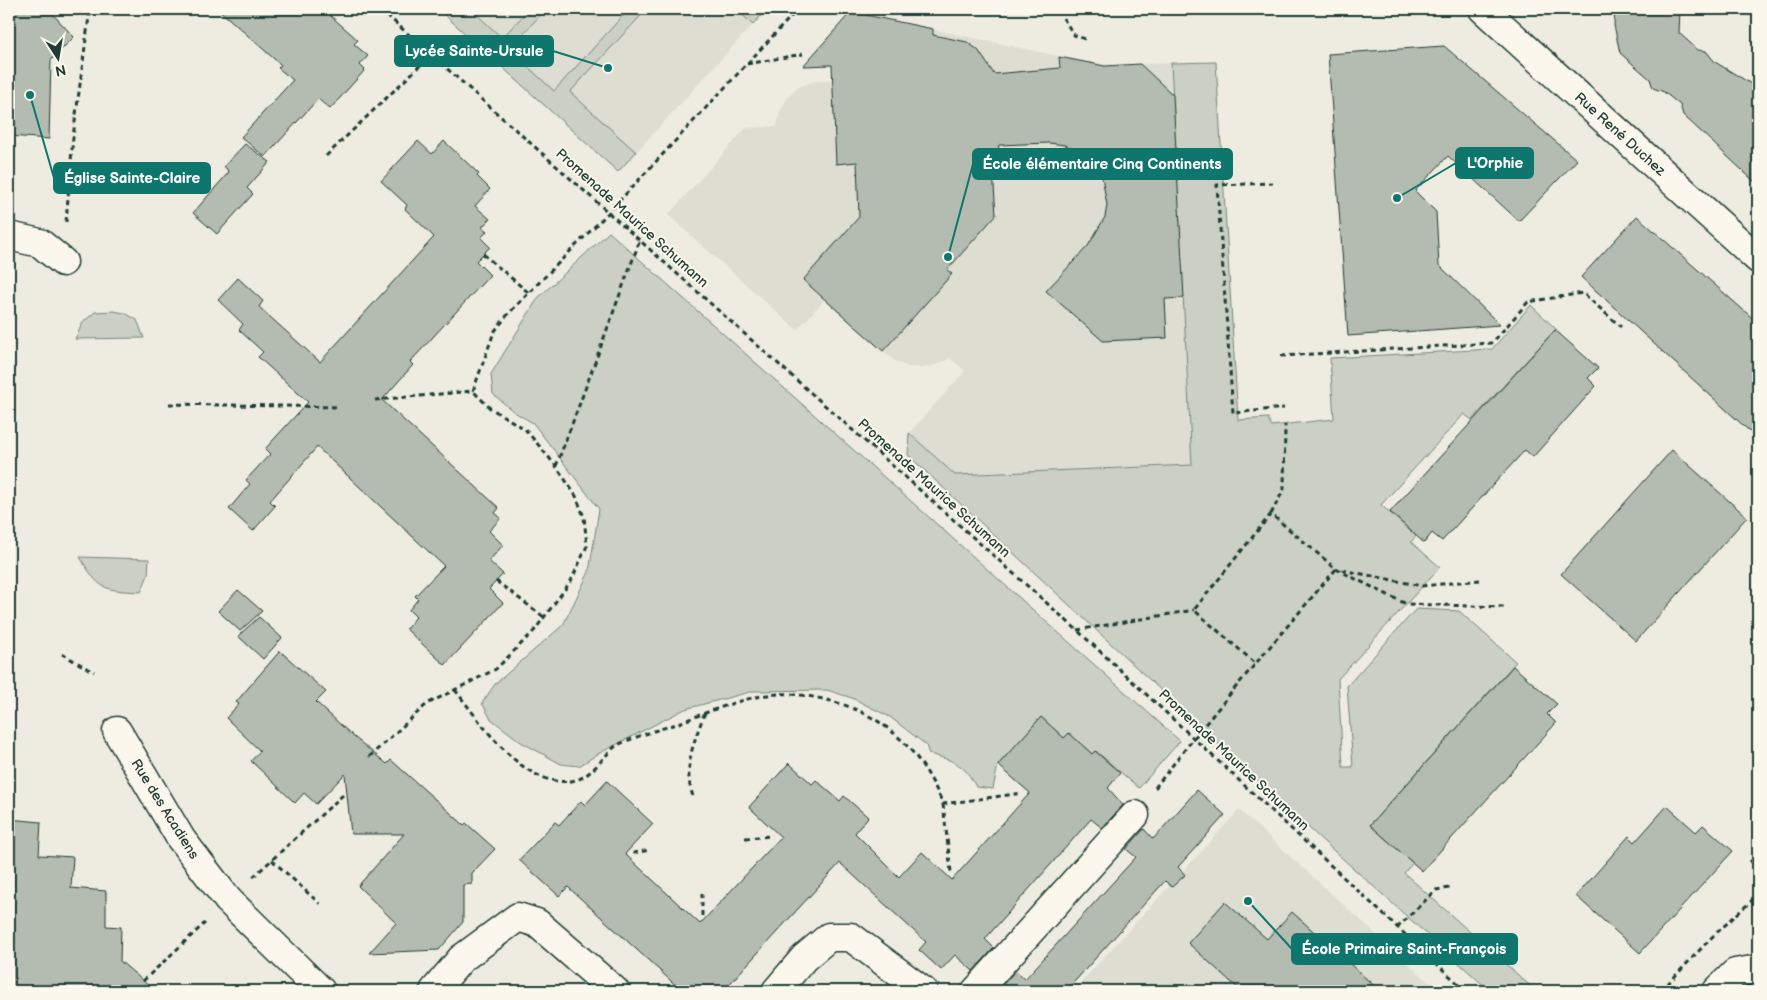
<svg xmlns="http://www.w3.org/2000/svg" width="1767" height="1000" viewBox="0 0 1767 1000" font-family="'Balsamiq Sans',sans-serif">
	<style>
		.built { fill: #ddddd2 }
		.green { fill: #cbcfc4; stroke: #75867c }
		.building { fill: #b4bbb0; stroke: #1f3d34 }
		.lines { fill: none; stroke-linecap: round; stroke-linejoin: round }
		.minor-casing { stroke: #1f3d34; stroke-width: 31 }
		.path { stroke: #1f3d34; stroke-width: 3; stroke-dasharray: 5 4; stroke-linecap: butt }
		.minor { stroke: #fbf7ec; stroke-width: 28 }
		.labels { text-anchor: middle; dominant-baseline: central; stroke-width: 4; stroke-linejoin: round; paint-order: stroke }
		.street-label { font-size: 14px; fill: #1f3d34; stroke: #fbf7ec }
		.leader { fill: none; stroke: #0f766e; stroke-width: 2 }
		.callout-dot { fill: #0f766e; stroke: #fbf7ec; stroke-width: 2 }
		.callout { fill: #0f766e; stroke: #0f766e; stroke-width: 2 }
		.callout-label { font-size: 15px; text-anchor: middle; font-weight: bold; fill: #fff }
	</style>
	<rect width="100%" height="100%" fill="#eeece1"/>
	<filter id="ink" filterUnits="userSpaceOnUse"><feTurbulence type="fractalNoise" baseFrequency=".02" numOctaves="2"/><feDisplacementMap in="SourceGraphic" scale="10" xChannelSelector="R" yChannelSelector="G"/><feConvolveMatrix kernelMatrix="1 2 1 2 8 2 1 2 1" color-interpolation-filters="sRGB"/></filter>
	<g filter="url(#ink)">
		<g class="built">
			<polygon points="438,9 767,9 618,172"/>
			<polygon points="851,12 1105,66 1171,63 1192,465 955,475 909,433 965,371 950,358 936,365 923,368 908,367 895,361 849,322 859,312 848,303 839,313 824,300 797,330 668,215 746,128 777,126 780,111 788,97 799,87 814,81 839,79 837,65 815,66 815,52"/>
			<polygon points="1239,810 1439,991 1073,991"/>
		</g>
		<g class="green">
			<polygon points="438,9 471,9 502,38 529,9 546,9 509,49 554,91 629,9 647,9 570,92 636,152 618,172"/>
			<polygon points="736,9 767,9 753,25"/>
			<polygon points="1216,62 1238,420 1268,418 1271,426 1334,419 1330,358 1492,349 1531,305 1557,330 1555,330 1472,420 1464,414 1381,505 1416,536 1411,542 1440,567 1338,679 1343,767 1353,767 1347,686 1416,609 1459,611 1516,662 1370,825 1413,863 1404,873 1536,991 1490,991 1324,842 908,455 909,433 955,475 1192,465 1171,63"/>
			<path d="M609,232l571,509 -41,47 -43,-37 -4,3 -23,-21 -5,5 -23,-21 -43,48 -5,24 -17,-2c-12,-24 -22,-26 -47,-33l-3,-9 -36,-28 -38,-19 -25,-8 -73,1 -69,18 -87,45 -19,12 -18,-2 -40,-22 -30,-23 -9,-16 13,-19 68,-59 26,-53 10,-63 -66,-86 -19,-11 -21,-18 -2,-20 47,-76z"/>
			<polygon points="114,311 125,313 137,320 144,338 75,339 83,322 95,312"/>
			<path d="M80,557l69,2 -1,16 -7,17c-38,-2 -41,-1 -61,-35z"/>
		</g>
		<g class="building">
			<polygon points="9,9 48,9 74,37 51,60 49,139 9,136"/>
			<polygon points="218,9 323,9 358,40 354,44 368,56 360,65 365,70 330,109 318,99 265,157 241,137 293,80 278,68 281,65"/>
			<polygon points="1615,9 1680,9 1679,33 1698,50 1706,51 1715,62 1758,88 1758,185 1683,115 1680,105 1664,92 1653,88 1650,79 1620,53 1614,25"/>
			<polygon points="851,12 933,29 933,35 967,42 978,50 994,74 1060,68 1059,57 1105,66 1140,64 1173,95 1184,298 1165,299 1167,338 1103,341 1046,291 1088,246 1105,217 1107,205 1102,177 1093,163 1081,152 1065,145 1049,143 999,145 993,172 996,215 947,270 952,274 883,351 803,280 859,217 857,162 836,164 832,65 803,66"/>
			<polygon points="1444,46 1577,160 1519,221 1448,156 1415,191 1436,212 1439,265 1500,325 1348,336 1328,54"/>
			<polygon points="418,141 432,154 444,141 479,174 477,176 490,189 475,206 490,219 482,227 487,231 481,238 490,247 476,261 490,275 410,362 413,365 382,400 499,508 495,513 501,518 489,531 503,545 489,561 503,574 489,589 503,603 445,665 406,629 416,617 409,610 418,599 415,596 444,566 317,447 270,501 275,506 253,531 229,509 250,484 246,480 270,454 265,449 308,402 258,357 263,352 239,330 243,324 218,300 238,278 263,301 259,307 320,362 434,237 405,209 407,205 381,181"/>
			<polygon points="245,144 270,162 247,188 253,194 217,234 193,213 229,172 224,166"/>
			<polygon points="1637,216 1758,323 1758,439 1581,277"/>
			<polygon points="1555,330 1598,368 1588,378 1596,386 1533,457 1525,450 1442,541 1432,533 1424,543 1390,512"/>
			<polygon points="1672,450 1747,517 1636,641 1561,574"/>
			<polygon points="238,590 262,611 240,631 218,611"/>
			<polygon points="259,617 282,638 263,659 238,636"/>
			<polygon points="280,651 326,692 316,702 354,737 387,764 391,760 464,825 466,823 495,849 472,873 472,884 463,885 463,922 439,950 369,953 396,923 358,886 404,834 351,834 345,774 316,804 304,793 295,803 251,761 260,751 226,718 239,704 236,702"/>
			<polygon points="1513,666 1557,704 1547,714 1556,723 1422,871 1370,825"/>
			<polygon points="1041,717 1064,738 1069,733 1092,754 1095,751 1120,773 1108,788 1123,805 1102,828 1091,819 985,939 994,948 973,971 955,955 941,970 919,950 926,942 840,863 723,991 682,991 568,887 559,896 519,860 555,822 559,825 581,801 585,805 607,781 653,824 625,854 700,924 781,837 749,807 789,763 812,784 816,780 840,801 844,796 868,817 855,833 899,877 922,852 952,880 1030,793 998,765"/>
			<polygon points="1197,790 1225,815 1178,867 1185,875 1172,887 1165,881 1066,991 997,991 1016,970 1025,979 1136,857 1126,849 1144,829 1153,839"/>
			<polygon points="1667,806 1696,832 1703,825 1733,851 1640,953 1576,896 1629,836 1635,842"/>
			<polygon points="9,819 41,822 39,855 73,857 71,888 106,891 106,926 121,927 120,961 155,991 9,991"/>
			<polygon points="1225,902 1267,939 1292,912 1380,991 1241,991 1188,943"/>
		</g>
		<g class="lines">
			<g class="minor-casing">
				<g id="minor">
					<polyline points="1483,9 1758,259"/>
					<polyline points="9,236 40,243 63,262"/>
					<polyline points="117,731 181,839 228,900 321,991"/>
					<polyline points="434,991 461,959 518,917 537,923 615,991"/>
					<polyline points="776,991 804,958 829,937 851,937 923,991"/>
					<polyline points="976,991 1135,815"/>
					<polyline points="1717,991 1735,973 1758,969"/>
				</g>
			</g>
			<g class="path">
				<polyline points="380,9 1077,630 1466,991"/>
				<polyline points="1063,18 1074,35 1085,39"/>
				<polyline points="747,64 803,54"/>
				<polyline points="326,156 431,55"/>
				<polyline points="1273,183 1217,185 1233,413 1284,408"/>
				<polyline points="66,222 73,137 90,9"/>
				<polyline points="483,254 529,293"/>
				<polyline points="1281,356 1492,343 1528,302 1583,293 1621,327"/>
				<polyline points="473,391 494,332 509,313 609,212 798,9"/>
				<polyline points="375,400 473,391"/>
				<polyline points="169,404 340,407"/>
				<path d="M556,466c29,-75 56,-151 84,-226"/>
				<polyline points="1271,514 1284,489 1285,425"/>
				<polyline points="1336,569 1406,604 1504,607"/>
				<polyline points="1342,570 1422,586 1480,580"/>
				<polyline points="496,581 544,617"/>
				<polyline points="1077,630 1194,610"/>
				<polyline points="62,654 94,672"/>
				<path d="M455,690c27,33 70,103 121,90 17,-5 27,-24 41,-35 18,-8 37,-14 56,-20 31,-11 62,-25 94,-30 20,-3 37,0 56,4 61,14 96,49 120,105l79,-11"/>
				<polyline points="369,757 427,704 496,669 534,631 571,581 587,546 584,517 576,496 556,466 525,429 490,408 473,391"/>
				<path d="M1155,788c57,-75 120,-147 181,-219l-65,-55 -77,96 62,54"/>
				<path d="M693,796c-11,-28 2,-57 12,-84"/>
				<polyline points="943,804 951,872"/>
				<polyline points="745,838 772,836"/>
				<polyline points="633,853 650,850"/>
				<polyline points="272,860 320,904"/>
				<polyline points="1750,860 1758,868"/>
				<polyline points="253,877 343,795"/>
				<polyline points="702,916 702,891"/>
				<polyline points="1397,928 1436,890 1450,888"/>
				<polyline points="143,981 205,923"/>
				<polyline points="1661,991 1712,937 1758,895"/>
			</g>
			<use href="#minor" class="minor"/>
		</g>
	</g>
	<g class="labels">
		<g class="street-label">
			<text transform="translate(1620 134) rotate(42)">Rue René Duchez</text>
			<text transform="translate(632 218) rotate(42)">Promenade Maurice Schumann</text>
			<text transform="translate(934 488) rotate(42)">Promenade Maurice Schumann</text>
			<text transform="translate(1234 760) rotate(43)">Promenade Maurice Schumann</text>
			<text transform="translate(165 809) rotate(58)">Rue des Acadiens</text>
		</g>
	</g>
	<path class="leader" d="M608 68L553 51M1397 198L1456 163M948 257L973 164M30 95L54 178M1248 901L1292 949"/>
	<g class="callout-dot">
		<circle cx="608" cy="68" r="5"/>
		<circle cx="1397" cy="198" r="5"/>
		<circle cx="948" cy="257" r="5"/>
		<circle cx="30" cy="95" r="5"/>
		<circle cx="1248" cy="901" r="5"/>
	</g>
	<g class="callout">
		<rect x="395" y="36" width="158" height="30" rx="5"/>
		<rect x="1456" y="148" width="77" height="30" rx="5"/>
		<rect x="973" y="149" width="259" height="30" rx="5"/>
		<rect x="54" y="163" width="156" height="30" rx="5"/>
		<rect x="1292" y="934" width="225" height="30" rx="5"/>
	</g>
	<g class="callout-label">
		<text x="474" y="56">Lycée Sainte-Ursule</text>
		<text x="1495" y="168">L'Orphie</text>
		<text x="1102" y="169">École élémentaire Cinq Continents</text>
		<text x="132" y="183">Église Sainte-Claire</text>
		<text x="1404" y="954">École Primaire Saint-François</text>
	</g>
	<rect width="1767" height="1000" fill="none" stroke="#fbf7ec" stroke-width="30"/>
	<rect x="15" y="15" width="1737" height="970" fill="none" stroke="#1f3d34" stroke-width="2" filter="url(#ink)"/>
	<g transform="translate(58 58) rotate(168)" stroke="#fbf7ec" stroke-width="4" paint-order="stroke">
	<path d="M0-4L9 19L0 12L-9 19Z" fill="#1f3d34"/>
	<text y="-8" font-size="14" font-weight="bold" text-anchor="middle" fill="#1f3d34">N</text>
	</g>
</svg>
